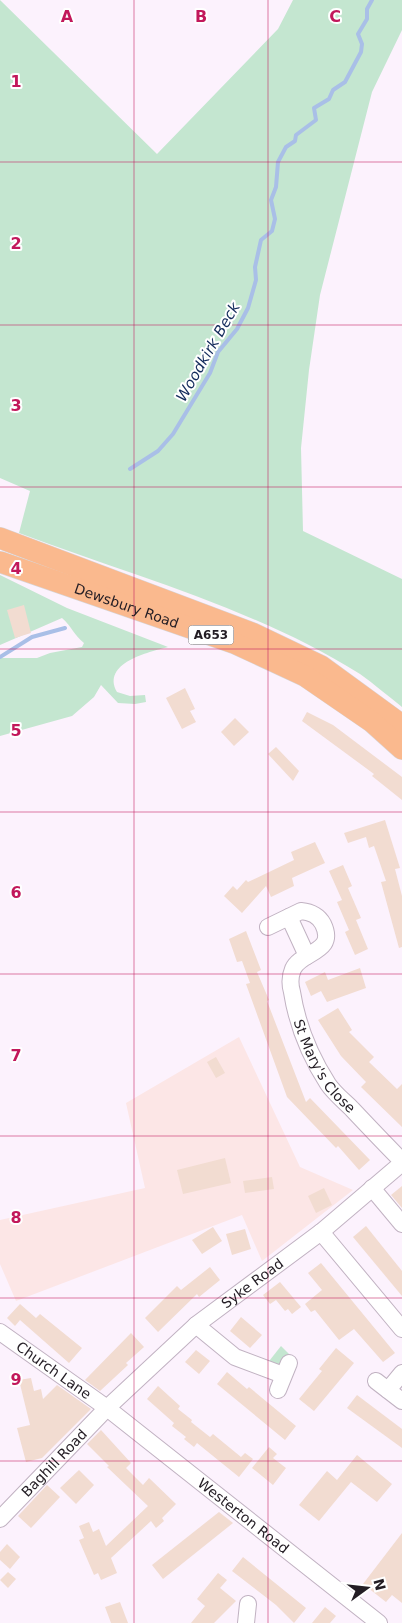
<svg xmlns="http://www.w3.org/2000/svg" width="402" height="1623" viewBox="0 0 402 1623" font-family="'DejaVu Sans',sans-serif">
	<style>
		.industrial { fill: #fce6e6 }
		.green { fill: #c4e6d0 }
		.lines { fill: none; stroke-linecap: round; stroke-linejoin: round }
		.stream { stroke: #a9bfe7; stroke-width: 4 }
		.building { fill: #f2dcd1 }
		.minor-casing { stroke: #c1b2c2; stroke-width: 18 }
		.major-casing { stroke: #d7d6d8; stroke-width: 22 }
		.minor { stroke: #fff; stroke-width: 16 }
		.major { stroke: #fab98e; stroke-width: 21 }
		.grid { fill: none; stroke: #c2185b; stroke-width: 1; stroke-opacity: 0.55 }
		.labels { text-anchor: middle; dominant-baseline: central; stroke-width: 4; stroke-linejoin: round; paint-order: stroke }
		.shield { fill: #fff; stroke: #656166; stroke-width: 1 }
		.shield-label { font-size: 12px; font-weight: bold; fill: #231d24 }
		.street-label { font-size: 14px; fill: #231d24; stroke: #fff }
		.water-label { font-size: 15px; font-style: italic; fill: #142c5c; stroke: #fff }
		.grid-label { font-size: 16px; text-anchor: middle; font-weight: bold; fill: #c2185b; stroke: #fff; stroke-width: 4; stroke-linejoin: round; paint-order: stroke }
	</style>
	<rect width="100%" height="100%" fill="#fcf2fd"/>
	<polygon class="industrial" points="239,1037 300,1167 353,1190 262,1261 242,1215 16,1301 0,1264 0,1220 145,1188 126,1103"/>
	<g class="green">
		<path d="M0,0l157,154 121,-125 15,-29h109v30l-30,62 -52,203 -11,75 -8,78 2,83 99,48v128c-14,-11 -28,-23 -42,-33 -105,-66 -227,-98 -341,-141l11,-42 -30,-13z"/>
		<path d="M0,575l67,33 101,39c-19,5 -67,16 -51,45l13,4 15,-1 1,7 -11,2 -17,-1 -17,-18 -7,12 -22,19 -72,20v-78h37l13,-5 32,-6 2,-4c-10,-8 -12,-16 -22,-25l-62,27z"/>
		<polygon points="281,1346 289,1354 284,1364 280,1368 266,1365"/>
	</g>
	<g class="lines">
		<g class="stream">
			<polyline points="130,469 158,451 173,434 210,373 218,352 237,329 248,308 256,280 255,267 261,240 272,231 275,219 271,200 276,187 278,162 286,147 295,141 296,135 316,120 314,108 329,99 333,90 345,82 361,52 362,44 358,34 367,19 367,9 372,0"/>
			<polyline points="0,657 32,637 65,628"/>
		</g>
	</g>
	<g class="building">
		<polygon points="24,605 31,633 15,638 7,610"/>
		<polygon points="185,688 195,709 190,711 196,722 182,729 166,698"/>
		<polygon points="307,712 333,725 402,777 402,800 372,776 374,774 302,721"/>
		<polygon points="235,718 249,732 234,746 221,732"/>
		<polygon points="276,747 299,771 293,781 268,754"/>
		<polygon points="385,820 400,868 395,869 402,896 402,947 399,948 381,882 386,881 374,846 369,848 366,837 348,843 344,833"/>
		<polygon points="315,842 325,863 292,878 294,886 271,897 266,886 242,913 224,896 233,886 237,890 246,880 248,882 294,860 291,852"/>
		<polygon points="343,865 352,886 348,888 361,918 356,920 368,949 355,955 345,932 349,930 337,902 342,900 329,871"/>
		<polygon points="246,931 261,970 257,972 269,1000 267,1001 306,1102 310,1098 370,1160 359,1170 338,1146 336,1148 287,1097 246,984 250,983 242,961 237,962 229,939"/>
		<polygon points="360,968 366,988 327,1002 321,991 311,996 305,982 325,972 328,980"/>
		<polygon points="338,1008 352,1030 349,1032 374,1057 369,1062 397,1089 402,1084 402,1127 361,1087 366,1082 341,1056 318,1020"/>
		<polygon points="216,1057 225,1073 216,1078 207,1062"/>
		<polygon points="225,1158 231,1183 183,1194 177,1170"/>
		<polygon points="272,1177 274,1189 245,1193 243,1181"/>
		<polygon points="402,1186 402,1208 391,1195"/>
		<polygon points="324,1188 332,1205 316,1213 308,1196"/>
		<polygon points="366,1226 402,1271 402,1296 353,1237"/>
		<polygon points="213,1227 222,1241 202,1254 192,1240"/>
		<polygon points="245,1229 251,1249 232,1255 226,1234"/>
		<polygon points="321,1263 395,1353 383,1362 354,1329 339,1340 315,1310 311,1312 305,1304 322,1290 308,1273"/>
		<polygon points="210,1267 220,1280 199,1297 197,1294 158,1332 145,1318 177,1286 181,1290"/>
		<polygon points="280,1282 301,1307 292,1314 288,1309 285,1311 276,1300 270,1304 263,1295"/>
		<polygon points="20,1304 36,1318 40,1314 82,1348 69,1363 20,1320 15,1326 7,1318"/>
		<polygon points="241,1317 262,1335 250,1348 230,1331"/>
		<polygon points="131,1333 144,1347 126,1363 128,1365 100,1391 85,1380"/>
		<polygon points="336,1348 354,1363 314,1411 299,1399 322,1371 319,1369"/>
		<polygon points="196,1350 210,1361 199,1374 185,1362"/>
		<polygon points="227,1372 247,1389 249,1387 296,1426 285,1440 217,1384"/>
		<polygon points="31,1378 34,1391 41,1389 43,1399 57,1385 91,1409 42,1458 26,1462 17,1428 30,1425 19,1380"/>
		<polygon points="158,1386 180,1406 178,1409 192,1420 191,1422 210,1437 213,1434 241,1457 245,1453 253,1459 239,1477 197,1443 194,1447 184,1439 186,1437 172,1426 174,1423 147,1399"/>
		<polygon points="357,1395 402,1429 402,1448 347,1408"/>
		<polygon points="101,1430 131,1463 126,1468 143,1485 149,1478 176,1504 162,1518 164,1521 156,1528 151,1521 111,1558 117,1573 101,1580 98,1573 94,1575 79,1540 84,1538 79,1526 89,1522 93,1532 99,1529 106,1546 148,1506 107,1467 109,1466 87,1444"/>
		<polygon points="269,1447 277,1454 273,1458 286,1468 273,1485 252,1468"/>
		<polygon points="357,1455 392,1484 377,1502 351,1482 319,1521 299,1505 327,1471 337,1480"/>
		<polygon points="79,1470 94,1485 76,1504 60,1488"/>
		<polygon points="47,1485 60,1497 31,1528 18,1516"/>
		<polygon points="219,1512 233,1523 163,1579 152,1565"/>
		<polygon points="402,1533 402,1603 392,1595 386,1602 363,1584"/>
		<polygon points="7,1544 20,1557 10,1569 0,1560 0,1552"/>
		<polygon points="243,1557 306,1608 294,1623 276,1605 232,1571"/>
		<polygon points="8,1572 16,1579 8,1588 0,1580"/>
		<polygon points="218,1573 227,1580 220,1588 236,1601 214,1623 191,1623 205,1606 197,1599"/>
		<polygon points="120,1602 128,1623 111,1623 105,1607"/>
		<polygon points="325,1607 336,1616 330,1623 312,1623"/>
	</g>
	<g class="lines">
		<g class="minor-casing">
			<g id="minor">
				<polyline points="289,917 307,956"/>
				<path id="s1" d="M268,927l33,-16c10,1 17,4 22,13 14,29 -22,27 -30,45 -3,7 -3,16 -1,23 5,32 18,64 36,92 6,9 16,17 24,25 16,17 33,35 50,52"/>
				<polyline points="372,1188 402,1224"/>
				<polyline points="321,1232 402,1329"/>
				<polyline points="196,1325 235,1357 283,1375"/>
				<path id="s2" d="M0,1332l107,76 272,215"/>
				<polyline points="376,1381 402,1401"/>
				<polyline points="278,1390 289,1363"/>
				<polyline points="388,1390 402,1373"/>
				<path id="s3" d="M0,1519l107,-111 89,-83 125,-93 81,-69"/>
				<polyline points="246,1623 248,1604"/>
			</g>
		</g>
		<g class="major-casing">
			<g id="major">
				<polyline points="0,538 252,633 321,666 402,725"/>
				<path id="s4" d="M0,562l234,81 71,33 67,46 30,27"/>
			</g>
		</g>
		<use href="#minor" class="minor"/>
		<use href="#major" class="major"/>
	</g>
	<path class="grid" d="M134,0v1623M268,0v1623M0,162h402M0,325h402M0,487h402M0,649h402M0,812h402M0,974h402M0,1136h402M0,1298h402M0,1461h402"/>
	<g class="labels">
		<rect class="shield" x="188.5" y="625.5" width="45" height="19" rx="4"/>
		<g class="shield-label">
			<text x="211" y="635">A653</text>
		</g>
		<g class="street-label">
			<text stroke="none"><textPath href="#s4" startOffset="134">Dewsbury Road</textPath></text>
			<text stroke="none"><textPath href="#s1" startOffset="230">St Mary's Close</textPath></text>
			<text stroke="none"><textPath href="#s3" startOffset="346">Syke Road</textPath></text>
			<text stroke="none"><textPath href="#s2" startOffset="66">Church Lane</textPath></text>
			<text stroke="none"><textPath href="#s3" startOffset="78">Baghill Road</textPath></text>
			<text stroke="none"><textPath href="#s2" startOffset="305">Westerton Road</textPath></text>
		</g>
		<g class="water-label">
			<text transform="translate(208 352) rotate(-60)">Woodkirk Beck</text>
		</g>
	</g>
	<g class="grid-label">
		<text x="67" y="22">A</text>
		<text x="201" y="22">B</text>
		<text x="335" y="22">C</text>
		<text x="16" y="87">1</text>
		<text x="16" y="249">2</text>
		<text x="16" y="411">3</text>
		<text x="16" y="574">4</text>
		<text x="16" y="736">5</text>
		<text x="16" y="898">6</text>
		<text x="16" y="1061">7</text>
		<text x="16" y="1223">8</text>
		<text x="16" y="1385">9</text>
	</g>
	<g transform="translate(367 1588) rotate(75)" stroke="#ffffff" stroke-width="4" paint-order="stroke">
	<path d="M0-4L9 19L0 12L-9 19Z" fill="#231d24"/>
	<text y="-8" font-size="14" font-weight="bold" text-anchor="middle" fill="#231d24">N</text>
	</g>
</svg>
